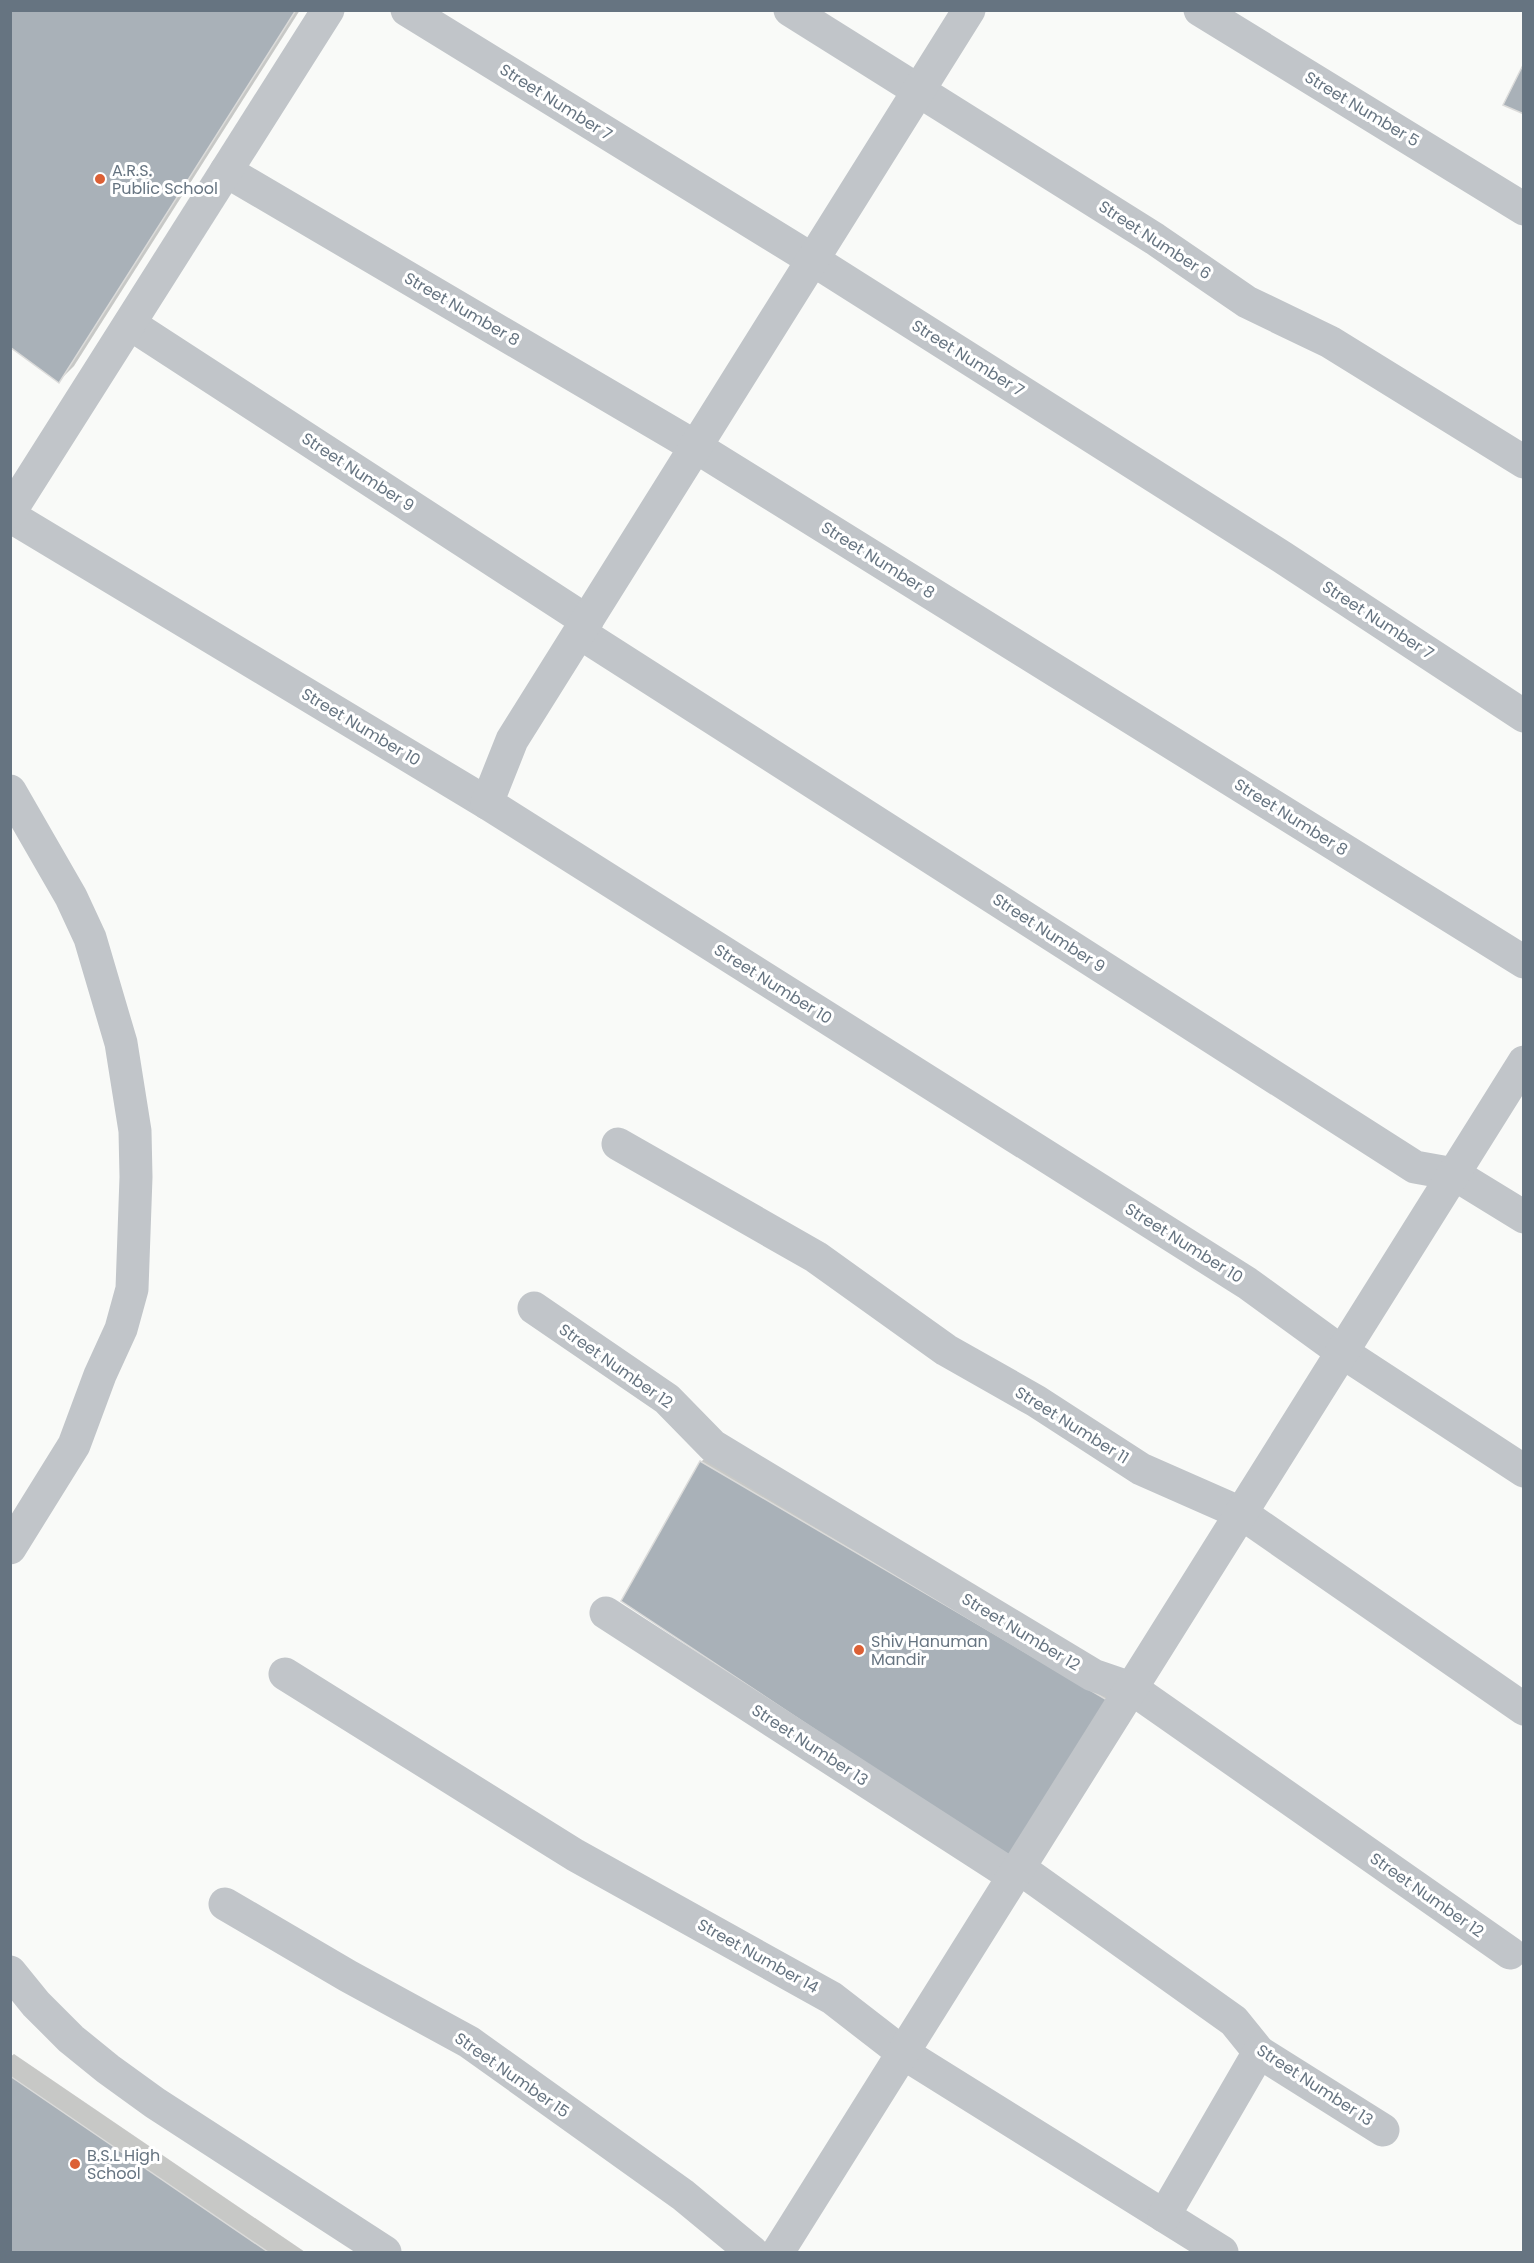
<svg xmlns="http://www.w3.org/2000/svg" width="1534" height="2263" viewBox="0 0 1534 2263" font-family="Poppins,sans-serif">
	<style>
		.shadow { fill: #0003 }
		.building { fill: #a9b1b8; stroke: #dbdbda; stroke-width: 1.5 }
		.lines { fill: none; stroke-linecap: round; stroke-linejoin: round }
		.pedestrian { stroke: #c1c5c9; stroke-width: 33 }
		.minor { stroke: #c1c5c9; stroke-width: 33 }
		.poi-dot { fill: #dc6035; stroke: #fff; stroke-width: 2 }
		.labels { text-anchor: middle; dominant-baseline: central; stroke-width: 6; stroke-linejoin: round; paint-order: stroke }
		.street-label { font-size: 16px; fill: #667481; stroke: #fff }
		.poi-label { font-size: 16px; fill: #667481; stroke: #fff; text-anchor: start }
	</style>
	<rect width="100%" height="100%" fill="#f9faf8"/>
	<g class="shadow">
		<polygon points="10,10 300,10 74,366 59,381"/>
		<polygon points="721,1442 1125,1680 1027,1837 701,1462"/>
		<polygon points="14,2054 305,2252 10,2252 10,2057"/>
	</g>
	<g class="building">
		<polygon points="10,10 296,10 59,383 10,347"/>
		<polygon points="1524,63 1524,114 1503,105"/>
		<polygon points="700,1461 1107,1700 1008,1858 621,1601"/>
		<polygon points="10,2076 268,2252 10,2252"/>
	</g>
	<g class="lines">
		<g class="pedestrian">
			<polyline points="407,10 813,260 1282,557 1524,716"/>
			<polyline points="790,10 1155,239 1247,302 1330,342 1524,462"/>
			<polyline points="1200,10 1524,209"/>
			<polyline points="226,171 696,447 1524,962"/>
			<polyline points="130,324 587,621"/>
			<polyline points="10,516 487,803"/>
			<polyline points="580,633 1415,1167 1454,1174 1524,1217"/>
			<polyline points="618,1144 816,1257 946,1350 1036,1401 1141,1469 1241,1513 1524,1709"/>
			<polyline points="534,1308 667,1399 713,1446 1093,1675 1131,1688 1510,1953"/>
			<polyline points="1342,1352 1524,1471"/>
			<polyline points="606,1613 1013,1876"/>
			<polyline points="285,1674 575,1855 832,1998 903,2053 1222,2252"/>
			<polyline points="1019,1868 1234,2021 1259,2052 1383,2130"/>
			<polyline points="225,1904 348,1976 469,2042 683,2195 752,2252"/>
			<polyline points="1164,2216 1259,2052"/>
		</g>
		<g class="minor">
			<polyline points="969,10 512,740 487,803 1247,1283 1342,1352"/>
			<polyline points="10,512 328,10"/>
			<polyline points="10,791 71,897 90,938 121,1043 135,1131 136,1177 132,1289 121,1329 100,1375 74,1445 10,1548"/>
			<polyline points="10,1972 36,2004 71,2039 108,2069 155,2103 385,2252"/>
			<polyline points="778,2252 1524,1062"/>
		</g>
	</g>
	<g class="poi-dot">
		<circle cx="100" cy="179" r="6"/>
		<circle cx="859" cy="1650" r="6"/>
		<circle cx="75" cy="2164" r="6"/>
	</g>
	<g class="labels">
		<g class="street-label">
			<text transform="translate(556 102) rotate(32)">Street Number 7</text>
			<text transform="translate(1362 109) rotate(31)">Street Number 5</text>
			<text transform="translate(1155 240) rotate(33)">Street Number 6</text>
			<text transform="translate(462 309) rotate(30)">Street Number 8</text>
			<text transform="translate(968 358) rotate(32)">Street Number 7</text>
			<text transform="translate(358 472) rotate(33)">Street Number 9</text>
			<text transform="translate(878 560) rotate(32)">Street Number 8</text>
			<text transform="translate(1378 620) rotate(33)">Street Number 7</text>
			<text transform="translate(361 727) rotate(31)">Street Number 10</text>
			<text transform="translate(1291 817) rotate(32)">Street Number 8</text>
			<text transform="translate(1049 933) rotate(33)">Street Number 9</text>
			<text transform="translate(773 984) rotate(32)">Street Number 10</text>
			<text transform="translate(1184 1243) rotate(32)">Street Number 10</text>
			<text transform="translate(616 1366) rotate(35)">Street Number 12</text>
			<text transform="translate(1072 1425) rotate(32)">Street Number 11</text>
			<text transform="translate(1021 1632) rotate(31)">Street Number 12</text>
			<text transform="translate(810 1745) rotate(33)">Street Number 13</text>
			<text transform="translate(1427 1895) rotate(35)">Street Number 12</text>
			<text transform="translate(758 1956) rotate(29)">Street Number 14</text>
			<text transform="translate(512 2075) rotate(35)">Street Number 15</text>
			<text transform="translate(1315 2085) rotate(33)">Street Number 13</text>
		</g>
		<g class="poi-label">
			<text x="112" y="170">A.R.S.<tspan x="112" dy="18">Public School</tspan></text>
			<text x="871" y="1641">Shiv Hanuman<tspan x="871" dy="18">Mandir</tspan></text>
			<text x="87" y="2155">B.S.L High<tspan x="87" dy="18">School</tspan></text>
		</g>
	</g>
	<rect width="1534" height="2263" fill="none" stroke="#667481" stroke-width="24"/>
</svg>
